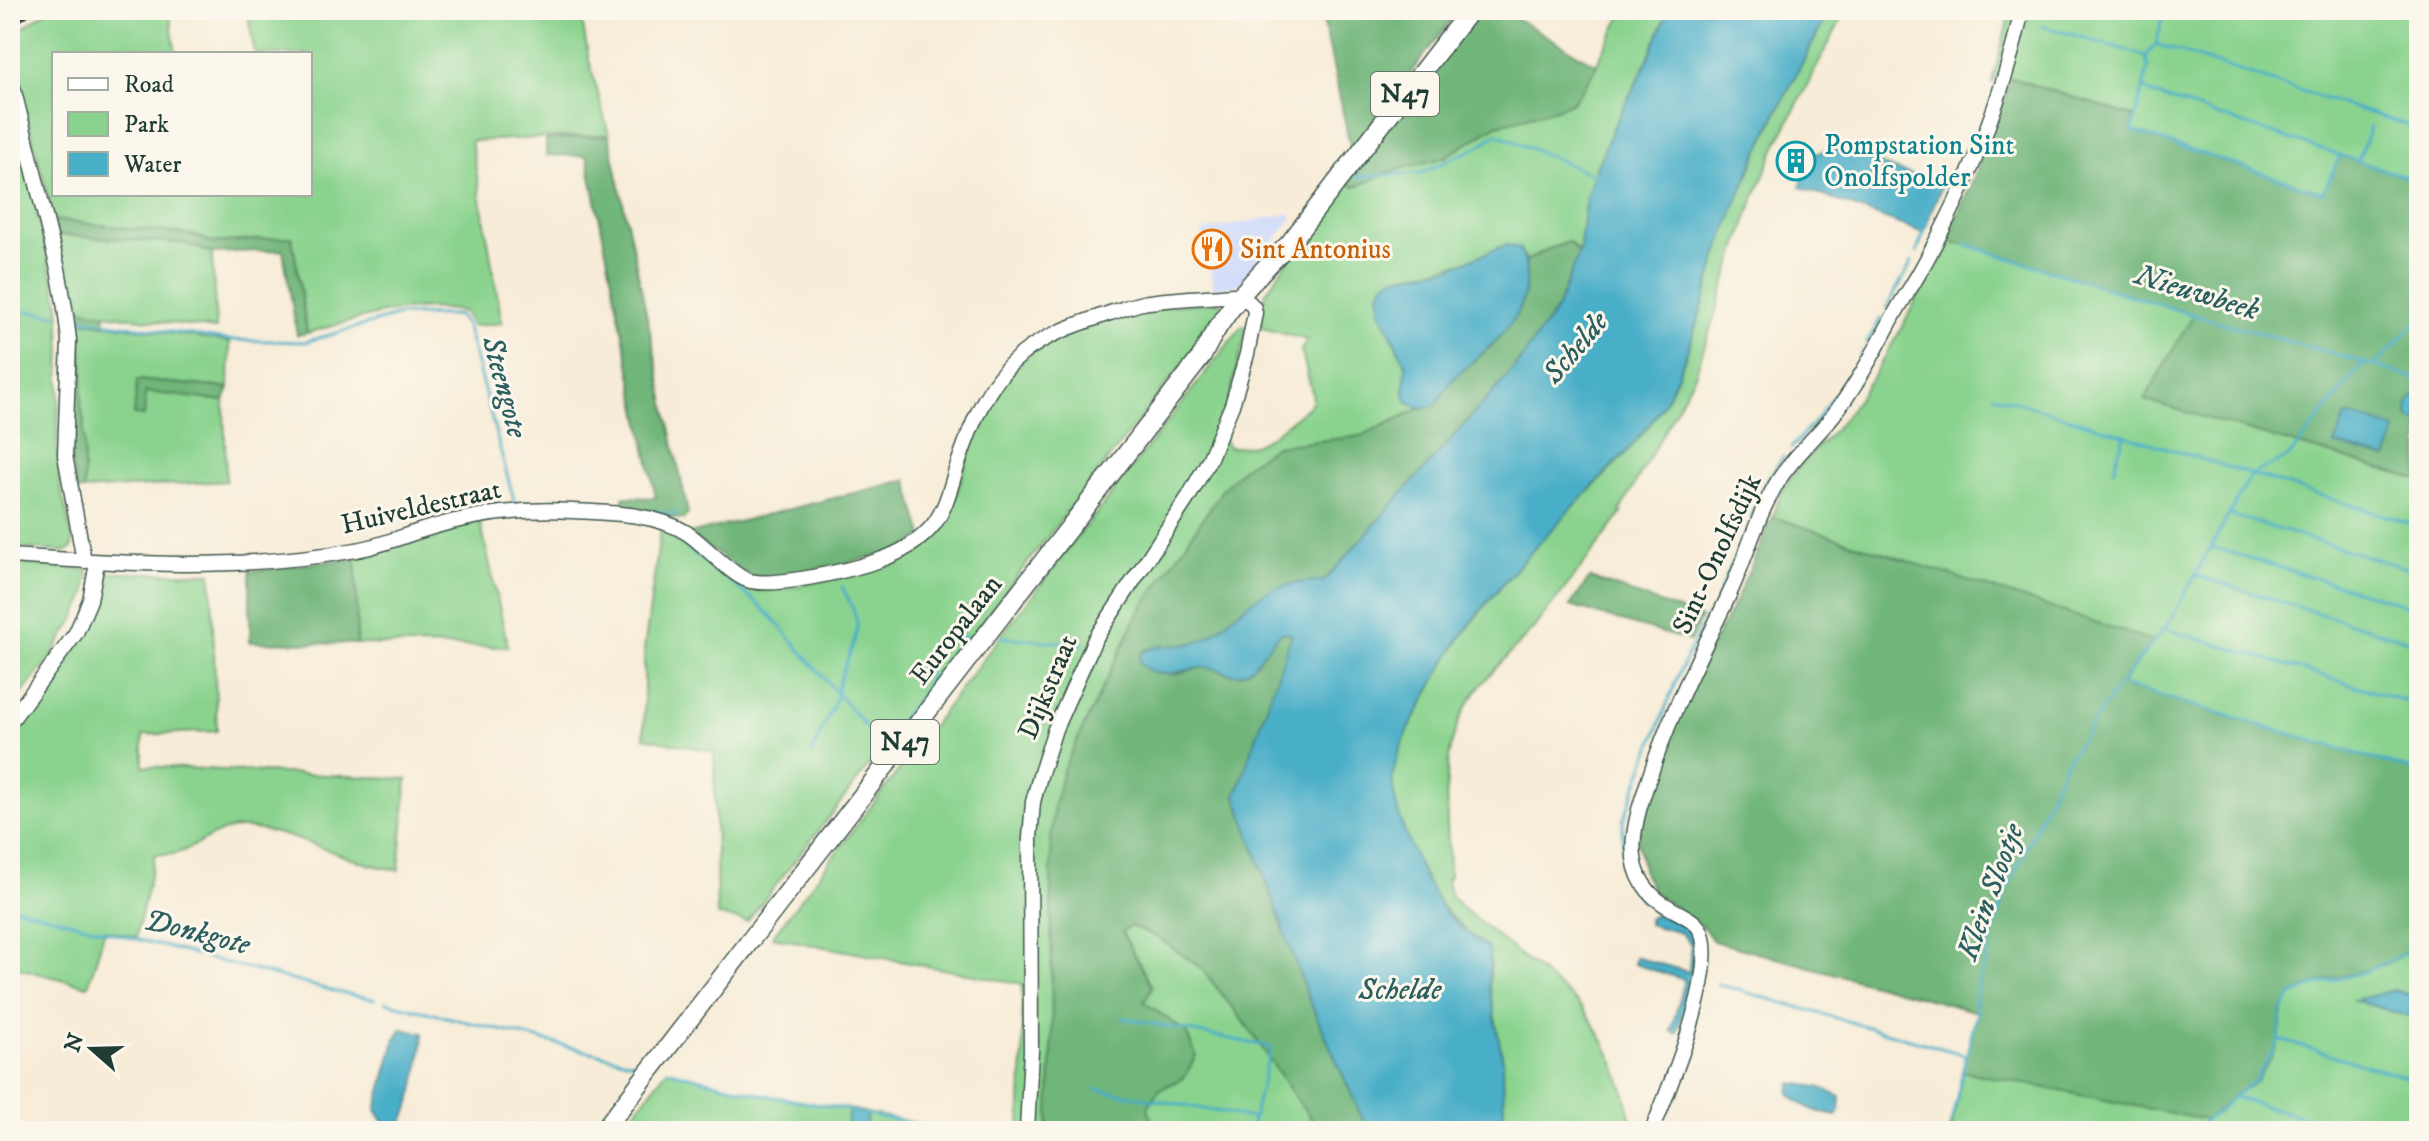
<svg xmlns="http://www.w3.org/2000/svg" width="2429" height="1141" viewBox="0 0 2429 1141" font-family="'IM FELL DW Pica',serif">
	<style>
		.built { fill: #cfdafa }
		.green { fill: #8ad38e; stroke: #548861; stroke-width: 2 }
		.forest { fill: #6fb579; stroke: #477956; stroke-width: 2 }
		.water { fill: #49aec8; stroke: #34767e; stroke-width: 2 }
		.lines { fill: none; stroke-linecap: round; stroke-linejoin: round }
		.stream { stroke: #49aec8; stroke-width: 3 }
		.minor-casing { stroke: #3f574c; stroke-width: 17 }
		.major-casing { stroke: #3f574c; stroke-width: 21 }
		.minor { stroke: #fff; stroke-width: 14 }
		.major { stroke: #fff; stroke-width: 18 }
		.rail-casing { stroke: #1f3d34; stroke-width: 6 }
		.rail { stroke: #fbf7ec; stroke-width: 3; stroke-dasharray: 9; stroke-linecap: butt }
		.labels { text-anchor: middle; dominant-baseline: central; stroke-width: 6; stroke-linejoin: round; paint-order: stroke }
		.shield { fill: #fbf7ec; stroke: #61756b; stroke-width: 2 }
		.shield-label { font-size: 26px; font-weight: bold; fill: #1f3d34 }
		.culture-label { font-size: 28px; fill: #0d838f; stroke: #fbf7ec; text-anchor: start }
		.food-label { font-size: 28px; fill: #c56008; stroke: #fbf7ec; text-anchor: start }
		.street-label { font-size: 28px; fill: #1f3d34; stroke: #fbf7ec }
		.water-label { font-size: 30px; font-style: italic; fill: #2c5f60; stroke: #fbf7ec }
	</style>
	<rect width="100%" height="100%" fill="#fbf7ec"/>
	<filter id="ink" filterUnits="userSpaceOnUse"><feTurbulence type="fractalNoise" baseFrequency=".0125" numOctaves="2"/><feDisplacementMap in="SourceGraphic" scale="16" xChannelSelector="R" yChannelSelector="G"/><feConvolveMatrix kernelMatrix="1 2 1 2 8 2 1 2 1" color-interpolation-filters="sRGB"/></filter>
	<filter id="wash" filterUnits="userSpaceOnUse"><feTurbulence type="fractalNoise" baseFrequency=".006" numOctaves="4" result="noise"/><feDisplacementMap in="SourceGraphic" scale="32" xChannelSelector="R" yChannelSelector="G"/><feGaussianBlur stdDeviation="1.8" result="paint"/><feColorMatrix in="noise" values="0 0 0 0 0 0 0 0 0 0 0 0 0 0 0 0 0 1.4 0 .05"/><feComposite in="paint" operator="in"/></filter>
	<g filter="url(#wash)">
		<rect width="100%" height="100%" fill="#f7ecd7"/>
		<polygon class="built" points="1291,213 1292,219 1242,284 1214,289 1202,231"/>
		<g class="green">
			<path d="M48,10h121l7,44h-122v140h256v-140h-55l-8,-44h333l9,50 20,75 -138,6 31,182 -30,3 -8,-14c-54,-12 -105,7 -157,21l-15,-96 -78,6 -21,-8 -139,-15 -44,-168v-15z"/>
			<path d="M1625,10h44l-25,58 -29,56 -29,73 -7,56 -10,-11 -23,8 -20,11 -7,-13c-42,9 -82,23 -125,29l-3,59 15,29 2,37 13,6 -60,28 -85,10 -53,43 -86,127 -74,154 -9,36 -3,33 1,211 -4,81h-28l3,-81 -1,-66 -250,-47 228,-300 242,-311 5,1 -26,105 8,16 25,-3 16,-8 38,-30 5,-7 -1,-8 -11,-42 6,-10 -45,-12 -3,-9 6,-25 36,-53 46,-59 8,5 35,-15 55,-15 52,-32 62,-17 13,-6 11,-13z"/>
			<path d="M1830,10h16l-68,132 -26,61 -57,172 -75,136 2,2c-28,38 -56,75 -86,112 -28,33 -68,64 -81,107 -15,47 -6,97 -6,146l-3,1 4,15 10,12 116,95c33,37 48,82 58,130h-130l-1,-70 -14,-75 2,-22c-9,-11 -17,-23 -26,-34 -8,-9 -18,-16 -25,-26 -18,-24 -47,-93 -48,-123 0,-24 17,-52 28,-72 14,-27 28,-54 46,-78 26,-36 56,-69 86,-102 35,-38 86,-81 112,-126 31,-54 41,-116 63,-175 27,-76 66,-147 103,-218z"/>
			<polygon points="2011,10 2419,10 2419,181 2323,193 2132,131 2135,117 2003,75 1992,82"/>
			<polygon points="10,98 59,305 61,350 57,444 60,485 73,539 72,548 65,552 10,547"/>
			<polygon points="57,235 182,243 212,253 216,329 105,314 71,307"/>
			<path d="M1945,241l19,3 230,71 -49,85 274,80v292l-299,-88 32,-42 -379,-125c3,-9 6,-20 11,-29 15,-27 42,-46 60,-70 41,-54 72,-116 101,-177z"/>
			<path d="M1220,302l2,5 -4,10 -30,40 -441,565 -30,-7 -3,-163 -70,-15v-87l17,-123c25,14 46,32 69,48 6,4 13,12 20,14 16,6 55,-5 72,-8 36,-5 110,-26 127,-62 5,-12 8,-27 12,-40 13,-44 27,-84 60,-117 43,-42 141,-58 199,-60z"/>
			<polygon points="79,320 230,342 229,388 137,380 146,392 224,401 226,481 84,490 84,423 81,405 83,370"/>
			<polygon points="480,521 508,647 357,644 356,558 419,536"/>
			<polygon points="10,563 88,570 86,595 75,618 50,658 10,709"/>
			<path d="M104,573h107l6,158 -74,4v31l264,13 -8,91c-54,-6 -101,-39 -156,-42 -24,-2 -46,20 -69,26 -6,1 -13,0 -19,0l-19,83 -31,-7 -17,56 -78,-20v-231l64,-86 20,-36z"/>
			<polygon points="1131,926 1157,937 1201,968 1248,1027 1295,1097 1321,1131 1154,1131 1148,1107 1159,1090 1185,1077 1186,1032 1144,1002 1152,987 1122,932"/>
			<path d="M2419,940v25l-10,10 10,3v20l-25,-8 -38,10 63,20v111h-468l11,-60 244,49c11,-7 18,-15 28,-24 6,-5 15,-8 21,-14 6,-7 22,-35 24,-43 4,-17 -1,-35 16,-45 36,-24 92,-16 124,-54z"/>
			<polygon points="667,1070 764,1095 849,1109 845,1131 620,1131"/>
			<polygon points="867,1113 954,1131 865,1131"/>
		</g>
		<g class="forest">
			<polygon points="1321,10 1459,10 1351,150"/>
			<polygon points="1470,10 1502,10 1597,65 1583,89 1572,102 1559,108 1497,125 1445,157 1390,172 1355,187 1347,182"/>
			<polygon points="2011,78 2135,117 2132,131 2323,193 2340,155 2419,181 2419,394 2417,394 2410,419 2419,422 2419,480 2144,400 2193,315 1964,244 1945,241 1971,185"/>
			<polygon points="609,135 688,513 683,519 668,518 623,509 623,497 656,498 587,156 546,155 546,140"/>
			<polygon points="54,220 193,235 214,243 292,237 307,333 297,335 283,250 212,253 182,243 57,235"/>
			<path d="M1569,242l10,11 -23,57 -43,60 -189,211c-37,0 -59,7 -87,32 -13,11 -24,24 -41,29 -18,7 -38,0 -55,11l29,23c15,-4 30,-11 45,-7 11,3 21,9 31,1 15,-10 22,-27 36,-38l11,1 -57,163 71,199 58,129 2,7h-46l-26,-34 -47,-70 -47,-59 -44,-31 -26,-11 -9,6 30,55 -8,15 42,30 10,23 -11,22 -26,13 -11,17 6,24h-106l4,-81 -1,-211 3,-33 9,-36 74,-154 86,-127 22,-23 31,-20 85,-10 60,-28 15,-3 14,-23 42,-37 33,-52 1,-32 20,-11z"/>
			<polygon points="71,307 105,314 104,325 79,321 83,371 81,405 84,423 84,490 77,491 72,465"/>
			<polygon points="137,380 229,388 224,401 146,392 144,416 134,415"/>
			<polygon points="907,480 923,536 901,551 758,582 689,534"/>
			<path d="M1773,517l380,124 -32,44 298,87v168c-32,38 -88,30 -124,54 -17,10 -12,29 -16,45 -2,9 -18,36 -24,43 -6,6 -15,9 -21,14 -10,9 -17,17 -29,24l-243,-49 15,-59 -264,-71 -9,-13 -49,-35 -11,-18 -7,-38 24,-78 34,-82 41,-77z"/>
			<polygon points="356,558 357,644 250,642 250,571"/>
			<polygon points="1590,578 1701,618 1690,641 1570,606"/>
		</g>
		<g class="water">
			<path d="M1669,10h161c-38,72 -76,142 -103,218 -22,59 -32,121 -64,176 -22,38 -58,68 -87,100 -38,40 -78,82 -111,127 -18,25 -31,52 -46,79 -10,19 -24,44 -26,67 -3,31 34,115 55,138 12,13 28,24 42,35l-1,36 14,75 1,70h-137l-2,-7 -58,-129 -71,-199 56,-162 -10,-2c-13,10 -25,36 -40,41 -10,4 -21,-4 -31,-5 -25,-4 -50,19 -72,-6l2,-9c18,-11 37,-4 55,-11 17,-5 28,-18 41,-29 29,-26 49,-31 87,-32l189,-211 43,-60 23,-57 7,-56 8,-24 21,-49 29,-56z"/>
			<polygon points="1833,148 1942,185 1923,233 1800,187 1812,155"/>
			<path d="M1505,245l14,3c6,11 7,17 7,30 -1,49 -41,70 -73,101 -7,8 -12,17 -17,26l-15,3 -13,-6 -4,-9 2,-28 -26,-54 -1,-18 6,-10 9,-6 55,-9z"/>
			<path d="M2417,394h2v28l-10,-3c-2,-12 -2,-17 8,-25z"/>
			<polygon points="2356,416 2396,429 2387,459 2334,444 2345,417"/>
			<path d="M1655,914c9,4 27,7 34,16 16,20 -6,81 -12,103l-6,-2 14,-51 -51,-16 1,-7 54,15 2,-28 -10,-11 -33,-9v-5z"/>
			<polygon points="2394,990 2419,998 2419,1020 2354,1000"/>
			<path d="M401,1029l22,4c-1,24 -11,78 -25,97l-15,-9 -7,-11 19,-70z"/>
			<path d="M1791,1083l28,4 22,10 -1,13 -4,6c-17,-3 -36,-10 -47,-23z"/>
			<polygon points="849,1109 867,1113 865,1131 845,1131"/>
		</g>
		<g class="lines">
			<g class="stream">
				<polyline points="2042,26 2146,56 2156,44 2419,129"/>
				<polyline points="2156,44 2165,10"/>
				<polyline points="2146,56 2148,67 2132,131 2323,193 2340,155"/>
				<polyline points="2143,87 2152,94 2419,181"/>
				<polyline points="2358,161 2370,127"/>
				<polyline points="1352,177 1421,173 1478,147 1497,134 1594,175"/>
				<polyline points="1964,244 2194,315 2366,363"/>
				<polyline points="1917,252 1928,221"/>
				<polyline points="1887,307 1912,262"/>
				<polyline points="10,309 56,315"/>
				<polyline points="75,318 228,340 305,342 400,315 457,315 466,324 515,504 543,502 584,505"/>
				<polyline points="1867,343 1881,318"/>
				<polyline points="1859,357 1862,352"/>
				<polyline points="2373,365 2419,380"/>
				<polyline points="1994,395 2419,526"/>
				<polyline points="1791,448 1819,417 1852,368"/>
				<polyline points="2113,470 2124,436"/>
				<polyline points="652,512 677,514"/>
				<polyline points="2231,515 2419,572"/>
				<polyline points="1751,517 1766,481 1783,457"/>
				<polyline points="678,540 757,603 773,618 878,741 883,743 925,690 939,636 973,637"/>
				<polyline points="2212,547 2419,609"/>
				<polyline points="2197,576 2419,644"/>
				<polyline points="1717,598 1744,534"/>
				<polyline points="2166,629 2419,705"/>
				<polyline points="1000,637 1084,644"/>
				<polyline points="2120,684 2419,772"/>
				<path d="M812,752l24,-53c0,-22 21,-52 21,-75 0,-11 -10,-27 -15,-37"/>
				<polyline points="1642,902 1629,884 1623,867 1623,821 1680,670 1708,615"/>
				<polyline points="10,906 337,992 374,999"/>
				<polyline points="1717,984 1966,1055"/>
				<polyline points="385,1002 640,1064"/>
				<polyline points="1123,1018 1271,1047 1250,1131"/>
				<polyline points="2281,1040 2419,1081"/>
				<polyline points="667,1070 764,1095 851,1110"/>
				<polyline points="1096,1089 1253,1118"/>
				<polyline points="2233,1097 2352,1131"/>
				<polyline points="865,1114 954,1131"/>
				<polyline points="1949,1131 1977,1012 1975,997 2004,897 2065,763 2120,684 2169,622 2251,475 2289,457 2362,364 2374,366 2419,320"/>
				<polyline points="2202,1131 2205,1120 2220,1111 2233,1097 2255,1081 2279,1040 2281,1012 2292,995 2315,985 2367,971 2410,951 2419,940"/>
			</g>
		</g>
	</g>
	<g filter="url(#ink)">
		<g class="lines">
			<g class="minor-casing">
				<g id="minor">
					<polyline points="10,75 58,269 65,308 69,340 65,455 84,561"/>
					<path d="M10,556c114,8 232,15 346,-6 25,-4 49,-15 73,-22 47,-14 95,-20 144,-17 37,2 82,2 114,22 18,12 43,41 60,47 26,9 103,-10 130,-19 21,-7 43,-19 57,-37 11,-15 16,-34 21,-51 15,-45 30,-89 67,-119 26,-21 57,-30 88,-41 10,-3 22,-8 33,-10 29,-5 60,-5 90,-8l8,2"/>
					<polyline points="10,722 76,633 90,600 97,563"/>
					<polyline points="1027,1131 1031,1050 1030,838 1033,802 1040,776 1055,729 1095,639 1189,496 1209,460 1232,405 1247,354 1255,313 1254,308 1250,303"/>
					<path d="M1652,1131c18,-45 61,-148 51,-194 -3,-15 -19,-21 -31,-28 -64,-33 -33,-100 -16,-151 20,-56 47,-108 72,-161 18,-38 28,-80 50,-116 17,-27 42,-47 60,-72 21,-28 39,-62 55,-92 9,-17 20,-32 29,-49 44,-80 81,-168 100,-258"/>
				</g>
			</g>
			<g class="major-casing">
				<path id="major" d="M603,1131l599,-775c19,-42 54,-80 87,-112l181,-234"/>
			</g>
			<use href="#minor" class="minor"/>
			<use href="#major" class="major"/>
			<g class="rail-casing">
				<polyline id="rail" points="10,25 32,10"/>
			</g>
			<use href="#rail" class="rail"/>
		</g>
	</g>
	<defs>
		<g id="building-ring" transform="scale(2)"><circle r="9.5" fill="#fbf7ec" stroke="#0f9aa8" stroke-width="1.5"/><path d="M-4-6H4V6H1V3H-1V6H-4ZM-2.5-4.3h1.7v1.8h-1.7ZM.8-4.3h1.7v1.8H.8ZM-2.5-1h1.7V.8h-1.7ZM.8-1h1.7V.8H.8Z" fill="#0f9aa8"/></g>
		<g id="restaurant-ring" transform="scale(2)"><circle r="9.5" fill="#fbf7ec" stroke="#e8710a" stroke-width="1.5"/><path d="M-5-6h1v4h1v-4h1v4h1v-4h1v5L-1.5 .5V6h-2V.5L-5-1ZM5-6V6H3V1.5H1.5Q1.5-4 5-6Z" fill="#e8710a"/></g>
	</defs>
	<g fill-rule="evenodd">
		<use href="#building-ring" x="1796" y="161"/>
		<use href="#restaurant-ring" x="1212" y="249"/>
	</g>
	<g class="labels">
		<g class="shield">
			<rect x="1371" y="72" width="68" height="44" rx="6"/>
			<rect x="871" y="720" width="68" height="44" rx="6"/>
		</g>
		<g class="shield-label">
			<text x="1405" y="94">N47</text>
			<text x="905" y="742">N47</text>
		</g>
		<g class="culture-label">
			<text x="1824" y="145">Pompstation Sint<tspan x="1824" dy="32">Onolfspolder</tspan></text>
		</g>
		<g class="food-label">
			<text x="1240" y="249">Sint Antonius</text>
		</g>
		<g class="street-label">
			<text transform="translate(421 507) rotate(-13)">Huiveldestraat</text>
			<text transform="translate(1717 554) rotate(-65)">Sint-Onolfsdijk</text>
			<text transform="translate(956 630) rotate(-52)">Europalaan</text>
			<text transform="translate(1048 687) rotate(-67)">Dijkstraat</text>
		</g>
		<g class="water-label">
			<text transform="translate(2197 293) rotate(17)">Nieuwbeek</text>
			<text transform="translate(1576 348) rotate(-50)">Schelde</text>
			<text transform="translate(504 387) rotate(75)">Steengote</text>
			<text transform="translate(1991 892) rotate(-70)">Klein Slootje</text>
			<text transform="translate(197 933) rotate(14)">Donkgote</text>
			<text x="1400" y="990">Schelde</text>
		</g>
	</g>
	<rect width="2429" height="1141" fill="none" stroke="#fbf7ec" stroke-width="40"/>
	<rect x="52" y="52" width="260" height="144" fill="#fbf7ec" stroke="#a3ada2" stroke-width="2"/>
	<rect x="68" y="78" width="40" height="12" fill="#ffffff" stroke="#a3ada2" stroke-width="2"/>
	<text x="124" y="92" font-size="24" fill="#1f3d34">Road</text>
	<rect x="68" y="112" width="40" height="24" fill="#8ad38e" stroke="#a3ada2" stroke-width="2"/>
	<text x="124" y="132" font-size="24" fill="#1f3d34">Park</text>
	<rect x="68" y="152" width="40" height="24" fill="#49aec8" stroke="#a3ada2" stroke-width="2"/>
	<text x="124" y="172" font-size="24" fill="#1f3d34">Water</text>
	<g transform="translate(92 1049) rotate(290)" stroke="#fbf7ec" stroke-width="6" paint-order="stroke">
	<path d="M0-6L14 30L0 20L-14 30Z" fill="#1f3d34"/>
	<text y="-12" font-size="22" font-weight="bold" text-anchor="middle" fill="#1f3d34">N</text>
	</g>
</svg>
